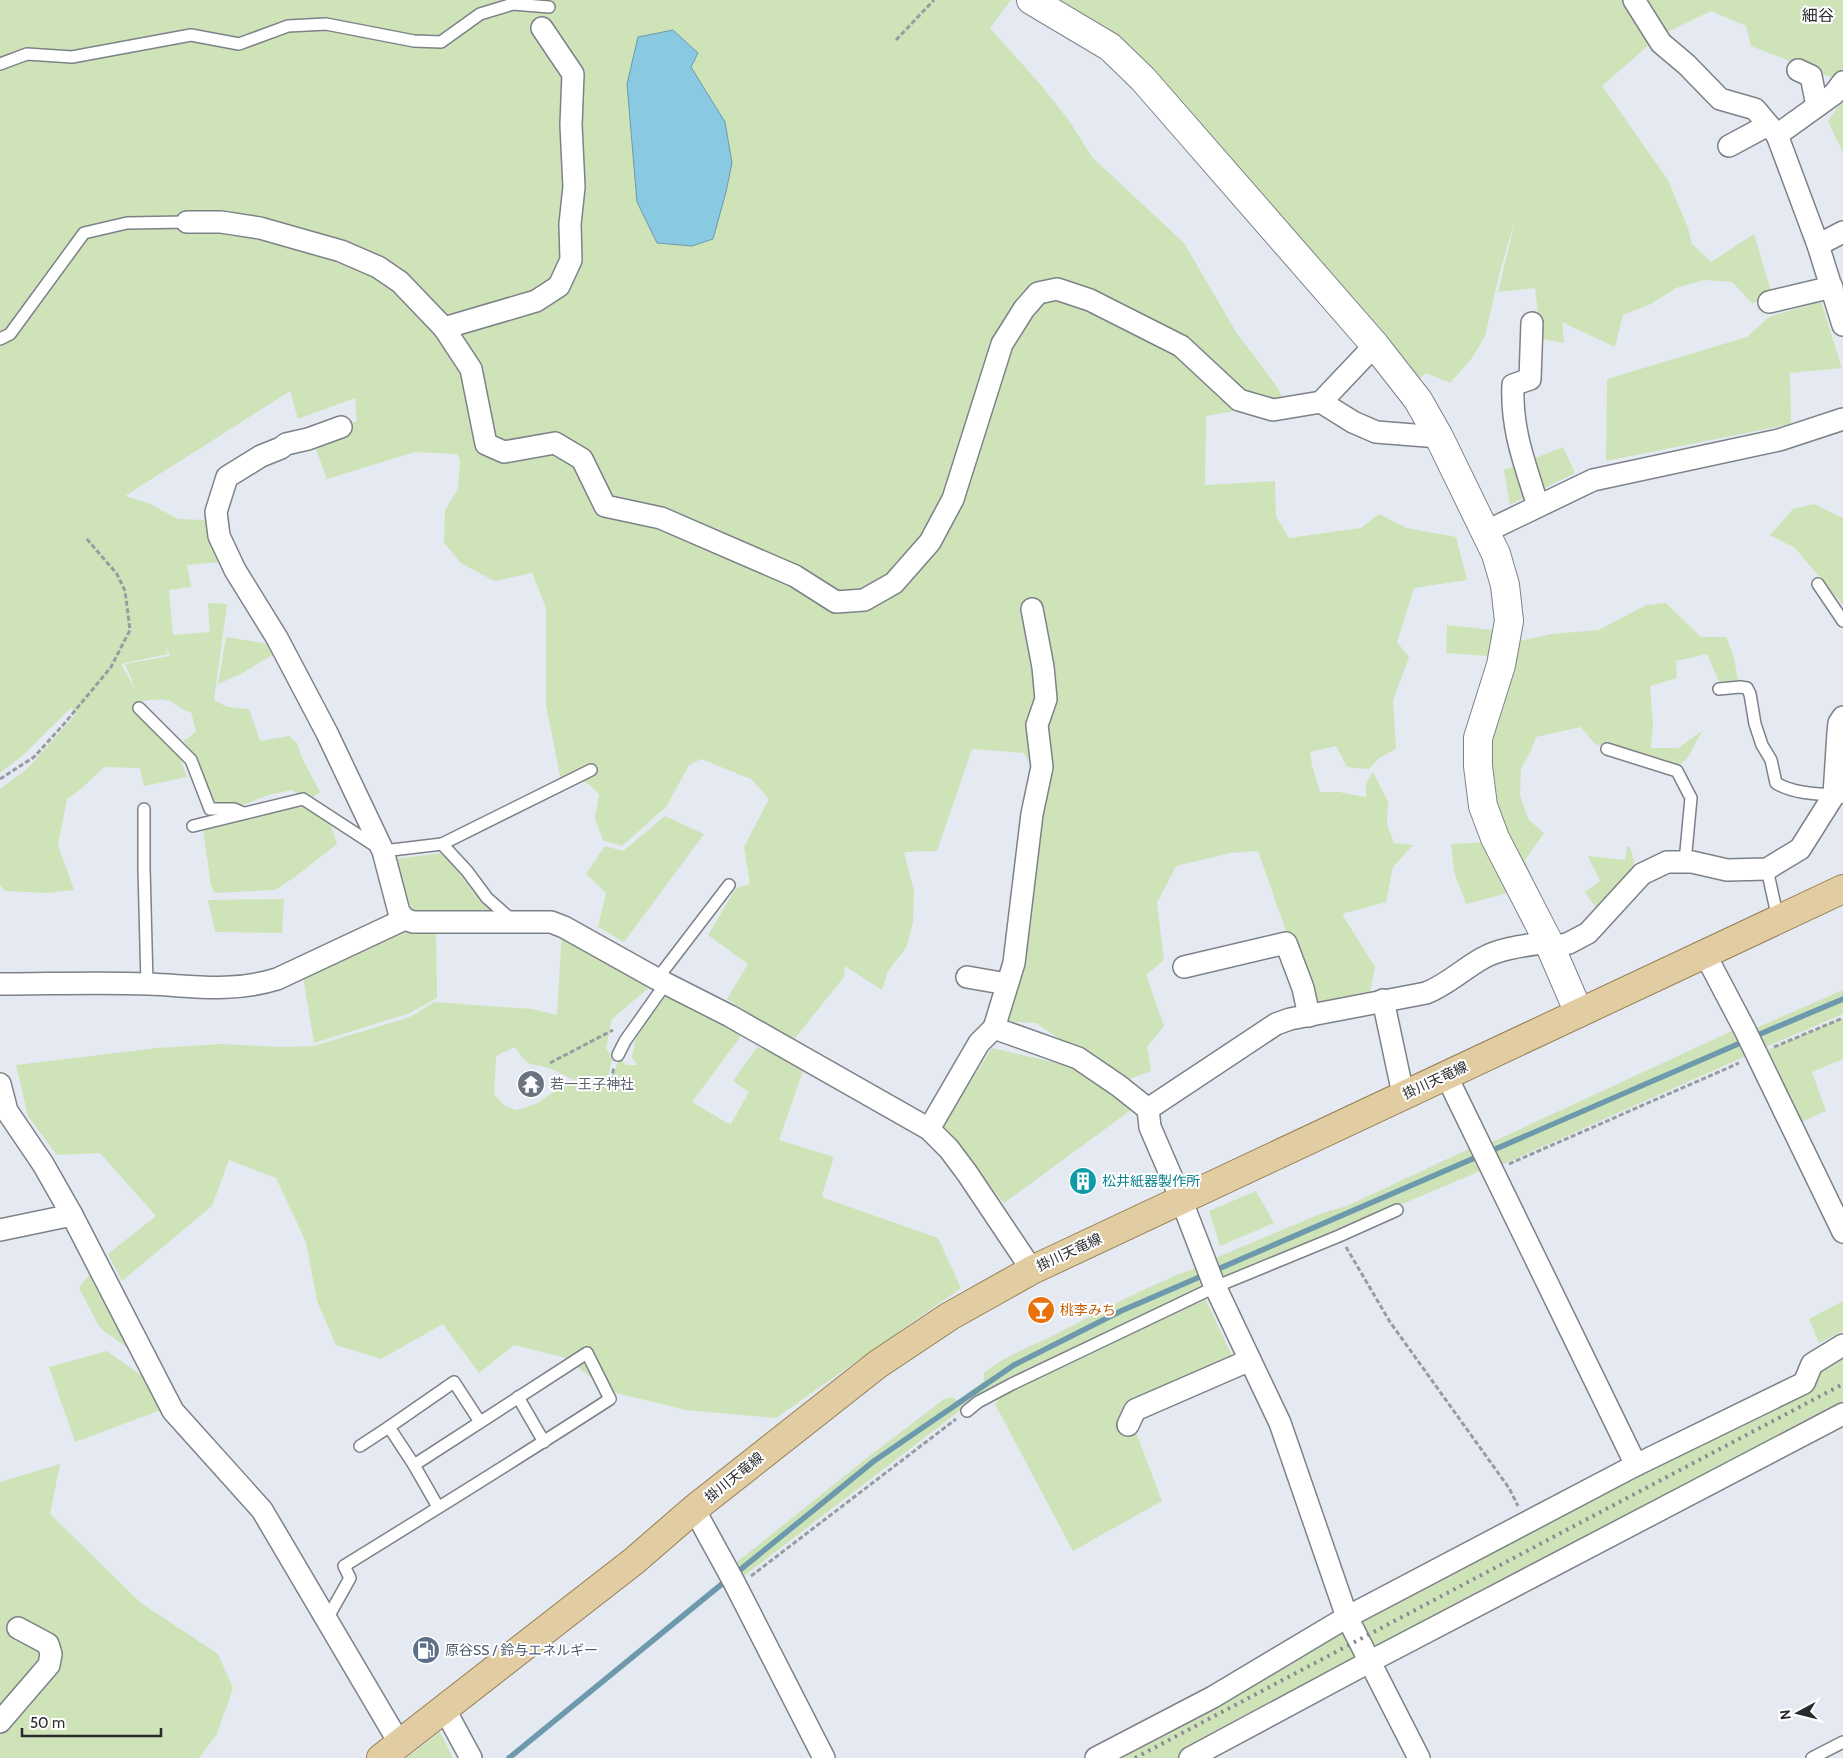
<svg xmlns="http://www.w3.org/2000/svg" width="1843" height="1758" viewBox="0 0 1843 1758" font-family="Cabin,'Noto Sans JP',sans-serif">
	<style>
		.green { fill: #cee3b8; fill-rule: evenodd }
		.water { fill: #8ac9e2; stroke: #6d99ac }
		.lines { fill: none; stroke-linecap: round; stroke-linejoin: round }
		.stream { stroke: #6d99ac; stroke-width: 5.5 }
		.lane-casing { stroke: #7d8188; stroke-width: 14 }
		.street-casing { stroke: #7d8188; stroke-width: 24 }
		.secondary-casing { stroke: #7d8188; stroke-width: 30 }
		.primary-casing { stroke: #957e52; stroke-width: 30 }
		.path { stroke: #989ca2; stroke-width: 3; stroke-dasharray: 5 2.5; stroke-linecap: butt }
		.lane { stroke: #fff; stroke-width: 11 }
		.street { stroke: #fff; stroke-width: 21 }
		.secondary { stroke: #fff; stroke-width: 28 }
		.primary { stroke: #e2cda3; stroke-width: 28 }
		.rail { stroke: #888b91; stroke-width: 4; stroke-dasharray: 2.5 5; stroke-linecap: butt }
		.labels { text-anchor: middle; dominant-baseline: central; stroke-width: 4; stroke-linejoin: round; paint-order: stroke }
		.street-label { font-size: 14px; fill: #282a2d; stroke: #fff }
		.worship-label { font-size: 14px; fill: #5b616d; stroke: #fff; text-anchor: start }
		.culture-label { font-size: 14px; fill: #0d838f; stroke: #fff; text-anchor: start }
		.food-label { font-size: 14px; fill: #c56008; stroke: #fff; text-anchor: start }
		.service-label { font-size: 14px; fill: #4e5e75; stroke: #fff; text-anchor: start }
		.quarter-label { font-size: 16px; fill: #282a2d; stroke: #fff }
	</style>
	<rect width="100%" height="100%" fill="#e5eaf2"/>
	<g class="green">
		<path d="M0,0h1011l-21,28 51,57 29,37 22,35 92,86 52,89 39,52 10,18 -79,14 -1,69 70,-4 1,35 13,22 72,-10 18,-14 28,14 49,9 11,43 -53,8 -17,54 12,15 -16,43 3,49 -17,9 -10,11 -22,-2 -11,-21 -26,6 2,13 8,27h19l27,5v-14l7,-11 15,30 -1,22 7,19 19,2 -20,22 -7,35 -44,12 33,53 -6,31 -52,13 -30,-77 -29,-83 -28,2 -54,13 -19,37 7,57 -18,15 18,51 -17,21 4,24 -29,11 -86,-59 -36,-2 17,-59 29,-162 -22,-47 -52,-4 -35,102 -33,1 10,39 -1,32 -7,25 -18,23 -6,19 -37,-24 -1,11 -52,65 -65,-43 21,-35 -40,-29 28,-47 14,-4 -6,-37 25,-48 -18,-20 -50,-20 -12,6 -23,42 -44,39 -19,-6 -8,-21 4,-24c-13,-16 -18,-16 -38,-14l-15,-76v-97l-14,-35 -38,8 -33,-18 -17,-20 1,-33 13,-21 2,-29 -3,-6 -42,-2 -88,27 -15,-41 45,-17 -2,-23 -57,21 -8,-28 -165,105 23,7 30,16 27,1 17,42 -35,3 4,22 -22,3 4,45 37,-3 -2,-29 19,1 -13,96 13,7 22,2 11,32 29,-5 8,7 5,15 18,34 -10,8 -18,-10 -24,5 -40,16 -18,-2 -27,-71 3,2 10,-9 -5,-19c-8,-1 -12,-6 -19,-10 -8,-4 -20,-2 -30,-1l-3,8 39,44 9,24 -43,9 -4,-18 -36,-1 -22,21 -15,11 -9,46 16,45 -27,3 -42,-2 -5,-6v-96l27,-20 49,-55 -13,-17 8,11 -49,48 -22,17zM166,645l4,11 -45,8 12,29 -16,-29 47,-10z"/>
		<polygon points="1045,0 1843,0 1843,82 1751,46 1746,26 1711,11 1659,36 1602,86 1668,180 1688,228 1692,244 1711,262 1754,234 1771,291 1753,304 1732,282 1704,280 1676,288 1651,304 1623,315 1615,347 1562,322 1564,343 1541,339 1535,288 1498,292 1517,213 1499,275 1485,336 1472,358 1450,383 1426,373 1413,385 1224,157 1168,86 1143,61"/>
		<polygon points="1841,103 1843,104 1843,153 1828,121"/>
		<polygon points="1821,301 1842,368 1790,373 1791,424 1606,461 1607,379 1747,337 1769,317"/>
		<polygon points="1563,447 1575,473 1510,505 1504,470"/>
		<polygon points="1814,504 1843,518 1843,605 1795,548 1770,535 1793,509"/>
		<polygon points="1666,603 1701,637 1726,637 1734,657 1738,681 1719,682 1707,654 1676,661 1677,678 1650,686 1653,725 1651,748 1678,748 1702,731 1687,759 1677,767 1629,759 1594,743 1581,727 1536,737 1531,750 1521,769 1520,795 1528,819 1544,833 1525,860 1537,889 1532,890 1485,782 1483,754 1514,642 1552,634 1599,630 1646,605"/>
		<polygon points="1447,625 1493,630 1488,656 1446,653"/>
		<polygon points="226,637 270,644 274,654 241,674 218,684"/>
		<polygon points="303,799 329,820 337,844 295,877 275,890 215,893 211,886 203,829 288,806"/>
		<polygon points="665,816 704,834 624,942 598,927 606,893 586,874 605,846 623,851"/>
		<polygon points="1491,842 1494,863 1508,893 1466,904 1454,872 1451,844"/>
		<polygon points="1627,847 1630,847 1636,871 1599,912 1585,892 1600,881 1588,856 1625,860"/>
		<polygon points="444,853 470,888 500,919 414,915 394,859"/>
		<polygon points="284,899 282,933 215,932 208,900"/>
		<polygon points="403,930 436,933 437,998 410,1013 314,1043 303,977"/>
		<path d="M562,932l179,104 -49,66 35,21 4,1 18,-32 -16,-11 24,-34 48,18 -26,75 55,17 -12,38 2,3 114,40 23,50 -185,130 -90,-8 -78,-19 -42,-33 -52,-13 -35,28 -36,-49 -62,35 -45,-14 -19,-44 -11,-59 -30,-64 -47,-18 -17,46 -90,75 -14,-27 48,-38 -56,-63 -43,2 -29,-39 -12,-51 141,-17 65,-4 60,3 32,-1 96,-29 24,-15 98,7 25,6zM652,985l15,9 -31,44 -4,19 5,8h-11l-6,-8 -8,20 -9,7h-39l-26,19 -21,7 -12,-4 -11,-12 2,-38 19,-9c3,5 8,12 12,15 5,4 14,3 19,5 24,9 37,24 63,7l3,-16 -6,-10 6,-29z"/>
		<polygon points="1843,990 1843,1014 1761,1049 1751,1030"/>
		<polygon points="1843,1018 1843,1059 1812,1072 1826,1111 1799,1123 1765,1051"/>
		<polygon points="1734,1030 1746,1056 1499,1166 1488,1144"/>
		<polygon points="992,1048 1078,1068 1131,1110 1004,1203 941,1128"/>
		<polygon points="1475,1146 1485,1169 1216,1283 1208,1261 1325,1212 1347,1206"/>
		<polygon points="1256,1191 1274,1223 1220,1246 1209,1211"/>
		<path d="M1200,1266l7,20 -245,123 -222,170 -8,-13 140,-112 71,-54 8,-3 7,3 26,-19v-8c22,-18 49,-27 74,-40 47,-24 93,-49 142,-67z"/>
		<polygon points="89,1275 128,1348 100,1328 79,1288"/>
		<polygon points="1205,1298 1234,1360 1131,1419 1162,1501 1073,1551 995,1404 1003,1395 1100,1350"/>
		<polygon points="1843,1301 1843,1331 1819,1343 1809,1319"/>
		<polygon points="107,1351 142,1376 161,1410 75,1442 49,1367"/>
		<polygon points="1843,1358 1843,1407 1181,1758 1099,1758 1400,1592"/>
		<polygon points="60,1464 50,1514 141,1603 218,1654 233,1688 217,1734 199,1758 0,1758 0,1482"/>
		<polygon points="440,1732 453,1758 407,1758"/>
	</g>
	<polygon class="water" points="673,30 698,53 691,67 725,122 732,163 726,192 713,239 692,246 657,243 637,202 627,84 638,37"/>
	<g class="lines">
		<g class="stream">
			<polyline points="1753,1037 1843,999"/>
			<polyline points="735,1574 874,1461 1014,1365 1121,1311 1745,1041"/>
			<polyline points="509,1758 728,1579"/>
		</g>
		<g class="lane-casing">
			<g id="lane">
				<polyline points="0,64 27,54 72,57 191,35 239,44 288,26 326,24 414,41 441,42 480,14 513,4 549,7"/>
				<polyline points="0,339 10,334 84,233 127,223 187,222"/>
				<polyline points="1818,584 1843,621"/>
				<path d="M1719,689l21,-2 7,1 3,6 5,30 7,21 9,15 5,23c16,10 39,11 58,12"/>
				<polyline points="139,708 191,760 210,809 234,809 243,813"/>
				<polyline points="1607,749 1677,771 1691,798 1685,862"/>
				<polyline points="144,809 144,868 147,984"/>
				<polyline points="193,826 303,799 383,851 442,844 591,770"/>
				<polyline points="442,844 467,871 487,898 513,921"/>
				<polyline points="1767,869 1778,919"/>
				<polyline points="657,979 729,885"/>
				<polyline points="618,1055 625,1041 666,983"/>
				<polyline points="518,1397 544,1442"/>
				<polyline points="967,1411 978,1402 1012,1384 1215,1287 1339,1236 1397,1210"/>
				<polyline points="360,1446 389,1427"/>
				<polyline points="414,1465 389,1427 454,1382 480,1422"/>
				<path d="M327,1619l23,-41 -6,-12c89,-55 178,-110 266,-167l-23,-46 -173,112 24,42"/>
				<polyline points="1812,1758 1843,1742"/>
			</g>
		</g>
		<g class="street-casing">
			<g id="street">
				<polyline points="1634,0 1661,43 1687,65 1720,99 1755,109 1777,135"/>
				<polyline points="1798,70 1811,76 1817,106"/>
				<polyline points="1843,82 1834,94 1777,135 1818,245 1843,325"/>
				<polyline points="1729,146 1768,125"/>
				<polyline points="187,222 221,222 260,228 341,251 378,267 400,282 444,328 471,369 486,444 504,452 555,443 582,459 605,506 661,518 795,576 836,602 864,600 894,583 930,542 953,499 1002,344 1024,309 1038,293 1057,289 1090,300 1181,346 1239,400 1273,410 1321,402 1375,345"/>
				<polyline points="1818,245 1843,232"/>
				<polyline points="1769,302 1832,287"/>
				<path d="M1532,323l-2,56 -17,6c-2,45 12,79 25,121"/>
				<polyline points="444,328 536,301 559,286 571,260 570,224 574,187 571,125 573,74 542,28"/>
				<polyline points="1321,402 1353,422 1376,432 1439,437"/>
				<polyline points="341,427 308,439 286,444 281,448 261,456 227,477 216,512 219,536 235,570 277,638 327,733 383,851 399,912 405,919 413,922 551,922 564,927 657,979 730,1016 929,1129 949,1149 967,1173 1032,1270"/>
				<polyline points="1485,532 1593,480 1779,440 1843,419"/>
				<polyline points="1834,795 1838,733 1839,723 1843,717"/>
				<polyline points="1551,948 1569,943 1588,933 1642,874 1667,862 1692,862 1727,870 1767,869 1800,849 1834,795 1843,791"/>
				<polyline points="1705,954 1745,1030 1843,1232"/>
				<polyline points="1184,967 1286,943 1303,988 1309,1016"/>
				<polyline points="967,977 1007,984"/>
				<path d="M0,984c49,0 99,-2 149,0 46,2 82,9 128,-5l128,-60"/>
				<polyline points="1383,1000 1403,1094"/>
				<polyline points="994,1028 1014,963 1032,814 1042,767 1037,725 1046,699 1043,667 1032,609"/>
				<polyline points="1446,1075 1636,1465"/>
				<polyline points="0,1084 7,1111 43,1164 72,1215 173,1411 262,1510 394,1734 401,1743"/>
				<path d="M1148,1109l128,-85 14,-5 136,-26c21,-8 37,-24 57,-35 17,-10 46,-13 65,-16"/>
				<polyline points="929,1129 979,1043 994,1028 1078,1058 1119,1086 1148,1109 1150,1127 1181,1199 1213,1282 1280,1423 1347,1617 1419,1758"/>
				<polyline points="0,1230 72,1215"/>
				<polyline points="1128,1425 1135,1410 1250,1360"/>
				<polyline points="694,1509 734,1582 824,1758"/>
				<polyline points="444,1708 471,1758"/>
				<polyline points="0,1722 49,1665 51,1654 48,1644 18,1628"/>
				<polyline points="1096,1758 1213,1697 1347,1617 1636,1465 1804,1383 1812,1364 1843,1345"/>
				<polyline points="1190,1758 1369,1662 1843,1414"/>
			</g>
		</g>
		<g class="secondary-casing">
			<polyline id="secondary" points="1031,0 1110,47 1143,79 1375,345 1418,400 1439,437 1496,554 1505,585 1509,621 1501,665 1478,738 1478,766 1483,806 1495,838 1547,939 1579,1013"/>
		</g>
		<g class="primary-casing">
			<polyline id="primary" points="381,1758 634,1561 694,1509 878,1364 950,1316 1032,1270 1843,889"/>
		</g>
		<g class="path">
			<polyline points="896,40 934,0"/>
			<polyline points="0,779 34,757 64,724 111,667 130,630 125,591 117,574 86,538"/>
			<polyline points="1774,1047 1843,1018"/>
			<polyline points="550,1063 613,1030"/>
			<path d="M564,1084c11,0 41,3 48,-8 1,-3 1,-6 2,-8"/>
			<polyline points="1509,1164 1739,1063"/>
			<polyline points="1346,1247 1390,1322 1509,1488 1518,1506"/>
			<polyline points="751,1576 956,1419"/>
		</g>
		<use href="#lane" class="lane"/>
		<use href="#street" class="street"/>
		<use href="#secondary" class="secondary"/>
		<use href="#primary" class="primary"/>
		<polyline class="rail" points="1135,1758 1843,1384"/>
	</g>
	<defs>
		<g id="temple-disc" transform="scale(1.4375)"><circle r="9.5" fill="#6b7280" stroke="#fff"/><path d="M0-6L5-2H3V0L6.5 2.5H4V6H1.5V3h-3V6H-4V2.5H-6.5L-3 0V-2H-5Z" fill="#fff"/></g>
		<g id="building-disc" transform="scale(1.4375)"><circle r="9.5" fill="#0f9aa8" stroke="#fff"/><path d="M-4-6H4V6H1V3H-1V6H-4ZM-2.5-4.3h1.7v1.8h-1.7ZM.8-4.3h1.7v1.8H.8ZM-2.5-1h1.7V.8h-1.7ZM.8-1h1.7V.8H.8Z" fill="#fff"/></g>
		<g id="bar-disc" transform="scale(1.4375)"><circle r="9.5" fill="#e8710a" stroke="#fff"/><path d="M-6-5H6L.8 .8V4.5H3.5V6h-7V4.5H-.8V.8Z" fill="#fff"/></g>
		<g id="fuel-disc" transform="scale(1.4375)"><circle r="9.5" fill="#5c6f8a" stroke="#fff"/><path d="M-5.5-6h7V0h2V4h1.3V-2.5L3-4.5l.8-.8L6-3V5H2.5V1h-1V6h-7ZM-4.2-4.7v3.2H.2V-4.7Z" fill="#fff"/></g>
	</defs>
	<g fill-rule="evenodd">
		<use href="#temple-disc" x="531" y="1084"/>
		<use href="#building-disc" x="1083" y="1181"/>
		<use href="#bar-disc" x="1041" y="1310"/>
		<use href="#fuel-disc" x="426" y="1650"/>
	</g>
	<g class="labels">
		<g class="street-label">
			<text transform="translate(1435 1080) rotate(-25)">掛川天竜線</text>
			<text transform="translate(1069 1252) rotate(-25)">掛川天竜線</text>
			<text transform="translate(734 1477) rotate(-39)">掛川天竜線</text>
		</g>
		<g class="worship-label">
			<text x="550" y="1084">若一王子神社</text>
		</g>
		<g class="culture-label">
			<text x="1102" y="1181">松井紙器製作所</text>
		</g>
		<g class="food-label">
			<text x="1060" y="1310">桃李みち</text>
		</g>
		<g class="service-label">
			<text x="445" y="1650">原谷SS / 鈴与エネルギー</text>
		</g>
		<g class="quarter-label">
			<text x="1818" y="15">細谷</text>
		</g>
	</g>
	<g transform="translate(1798 1713) rotate(263)" stroke="#ffffff" stroke-width="4" paint-order="stroke">
	<path d="M0-4L9 19L0 12L-9 19Z" fill="#282a2d"/>
	<text y="-8" font-size="14" font-weight="bold" text-anchor="middle" fill="#282a2d">N</text>
	</g>
	<path d="M22 1728v8h139v-8" fill="none" stroke="#282a2d" stroke-width="2.5"/>
	<text x="30" y="1728" font-size="15" fill="#282a2d" stroke="#ffffff" stroke-width="4" paint-order="stroke">50 m</text>
</svg>
